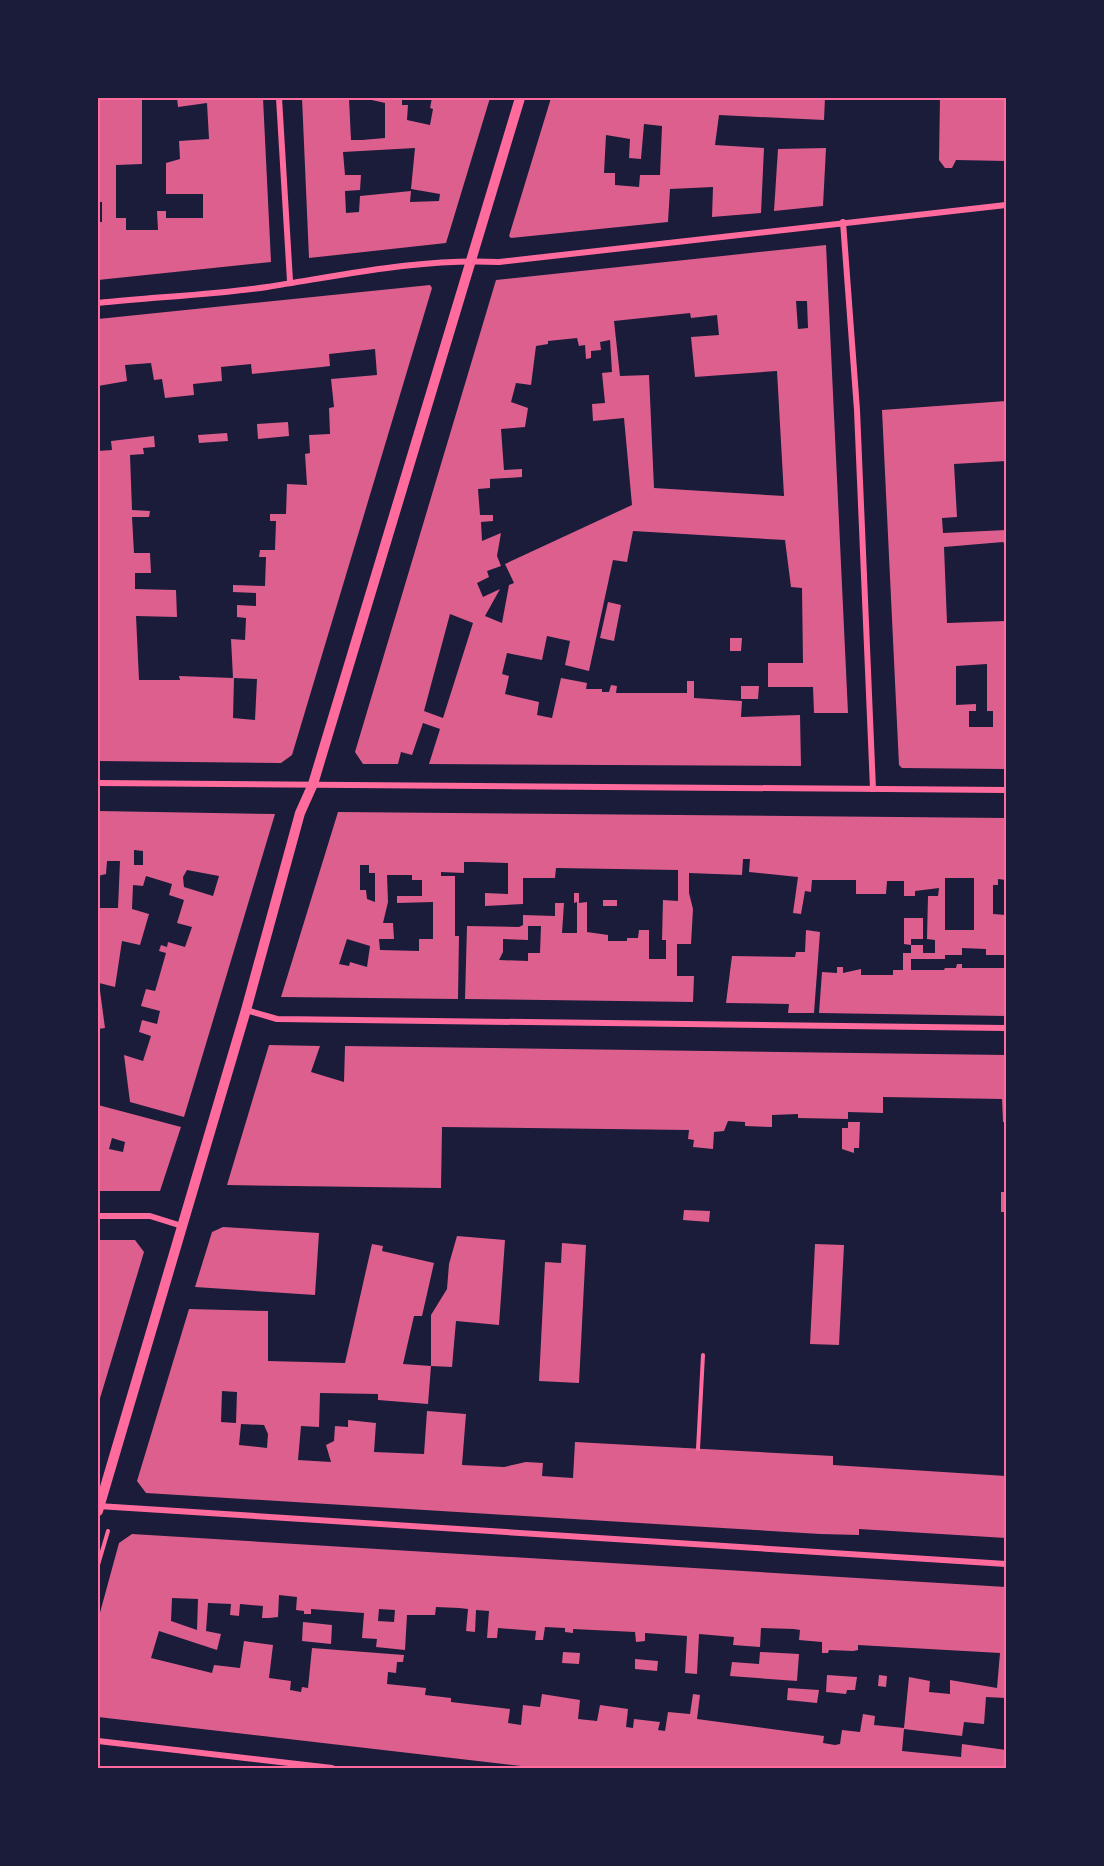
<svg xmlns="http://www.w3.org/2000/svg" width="1104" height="1866" viewBox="0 0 1104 1866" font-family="Mulish,sans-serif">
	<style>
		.building { fill: #dd5f8e; fill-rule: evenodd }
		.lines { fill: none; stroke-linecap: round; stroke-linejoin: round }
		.path { stroke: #ff6b9d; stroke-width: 4 }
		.minor { stroke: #ff6b9d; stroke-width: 6 }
		.tertiary { stroke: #ff6b9d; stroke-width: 10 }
		.neatline { fill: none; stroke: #ff6b9d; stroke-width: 2 }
	</style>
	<rect width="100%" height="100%" fill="#1b1b3a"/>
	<g class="building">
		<polygon points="98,98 142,98 142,164 116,165 116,218 126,218 126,230 158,230 157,211 166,211 166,218 203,218 203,194 166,194 166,163 180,159 179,141 209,139 207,103 178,107 177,98 263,98 271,262 98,280 98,222 102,222 102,202 98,202"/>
		<path d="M302,98h47l2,42h11l23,-2v-35l-22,-5h39v7h6l-1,15 23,5 3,-16 -3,-1 2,-10h58l-44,145 -137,15zM415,148l-4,41 29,5 -1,7 -29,1 1,-11 -51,5 -1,16 -13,1 -1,-22 15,-1 1,-15h-16l-2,-23z"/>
		<path d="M551,98h274l-1,22 -105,-5 -4,30 49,3 -3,65 -49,4 1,-30 -43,2 -2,33 -157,16 -2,-2zM644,124l18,2 -2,49h-20l-1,12 -24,-2v-12h-11l2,-38 24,4 -1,19 12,1z"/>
		<polygon points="940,98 1006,98 1006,161 956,160 952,168 945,168 939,160"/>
		<polygon points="826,148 823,206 774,211 778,149"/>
		<path d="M826,245l22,468h-34l-1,-26h-45v-24h35l-1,-75 -11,-1 -6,-47 -152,-9 -6,31 -14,-2 -24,111 -24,-6 5,-24 -23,-5 -5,24 -35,-7 -5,21 7,2 -4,18 34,8 -2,13 15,3 9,-40 26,5 -1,6h16v3h7l2,-7 6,1 -1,7h71v-12h7v17l48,3 -1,16 59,-2 1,51 -372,-2 11,-35 -17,-6 -11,32 -11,-3 -3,12h-35l-8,-12 141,-472zM796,301h11l1,27 -10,1zM690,313l1,5 26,-3 2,20 -28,2 4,40 82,-6 7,125 -130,-8 -5,-113 -29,1 -6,-55zM577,338l2,8 6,-1 1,14 5,-1v-7l10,-1 -1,-8 10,-2 2,32 -10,1 3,30 -13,1 1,17 31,-3 8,87 -127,59 9,19 -5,2 -7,38 -17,-7 15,-27 -17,8 -6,-14 12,-6 -2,-6 14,-5 -4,-10 4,-23 -19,8 -1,-19 12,-1v-6h-13l-2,-26 12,-1v-9l32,-2v-8l-18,1 -3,-41 24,-2 3,-19 -17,-6 5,-19 15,2 5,-39 12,-2v-3zM450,614l23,9 -30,95 -19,-7z"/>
		<path d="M430,285l2,3 -140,467 -11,8 -183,-2v-310l14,-1 -1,-9 43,-5 1,11 -12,1 1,6 -14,1 2,55 18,1 -1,6h-17l2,36h16l1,20h-16v16l41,1 1,27 -41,-1 3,64h41l-1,-4 54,2 -2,-39 14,1 1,-22 -9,-1v-12l19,1v-13l-23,-1v-7l32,1 1,-29h-7l1,-7h15l1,-29h-6v-7h16l1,-30 20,1 -2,-31 5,-1 -1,-18 21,-1 -1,-26 5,-1 -3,-28 46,-4 -2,-26 -46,5 1,12 -8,1 -70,7 -1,-10 -30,3 1,14 -29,3 1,11 -29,3 -3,-19 -8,1 -3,-17 -26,2 2,16 -29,5v-67zM234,678l23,1 -2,41 -22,-2z"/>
		<path d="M1006,401v60l-52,3 3,53 -15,1 1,15 63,-3v16l-3,-4 -59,5 3,76 59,-2v148l-104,-1 -3,-3 -17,-355zM987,664v47h6v16h-24v-16h7v-7l-20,1v-39z"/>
		<polygon points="288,422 289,436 258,439 257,424"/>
		<polygon points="227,433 228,441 199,443 198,435"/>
		<polygon points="608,602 621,605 614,641 600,638"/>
		<polygon points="730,638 742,638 741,651 730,651"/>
		<polygon points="741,686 759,686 758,699 741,699"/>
		<path d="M98,811l177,3 -91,303 -54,-15 -6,-47 19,6 8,-25 -12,-4 3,-12 15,4 3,-13 -19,-5 5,-17 9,2 1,-3 10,-35 -7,-2 2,-6 6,2 1,-5 17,5 7,-20 -15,-4 7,-23 -15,-5 3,-11 -26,-8 -3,10 -10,-1 -1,24 17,5 -9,31 -18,-4 -7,46 -16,-4 6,45 -7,1v-121h20l2,-47h-13l-1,13 -8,2zM134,850l9,1v14h-9zM187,870l32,6 -6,20 -29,-9 -1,-10z"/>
		<path d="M338,812l668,6v62l-8,-1v6h-5v29l13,1v40h-20v-6l-24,-1v7h-17v4h-34v11h33l1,-2h11l1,-4h5v4h44v48l-187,-3 3,-41 15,1v-6h6v6l18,-4v6h32v-5h10v-17h8v-8h12v8h12v-13l-8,-1 1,-43h10l1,-8 -24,3v5h-11v-15h-17l-1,13h-30v-14h-44l-1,12 -6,-1 -4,23 -8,-1 5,-36 -49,-5 1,-13h-7l-1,16 -53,-2v20l4,16 -2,35h-14v32h17l-1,26 -228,-3 2,-73 52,1 4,-2v-10l32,1v-13h9l-2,30h15v-31l-3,1v-10h5v10l8,-1v30l21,3v6h19v-3h11l1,-8h10v29h17v-19h-4l1,-40 15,1v-31l-122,-2 -1,10h-32v26l-38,2v-13l23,1v-31l-33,-1h-11v11l-23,-1v4h14v60h4l-1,63 -177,-2zM360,865h9v8h6v29l-8,-3 -1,-9h-6zM387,875h25v5h10v16h-25v7l36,-1v37h-14v12l-39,-1 -1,-11h15l-1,-16h-10l5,-21zM945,878h29v52h-29zM528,926h13l-1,27h-12v8l-29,-1 4,-8v-13l25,1zM347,939l23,7 -3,21 -17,-5 -1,4 -10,-2z"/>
		<rect x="603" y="900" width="14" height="6"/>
		<polygon points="904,918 923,918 923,939 911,939 911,945 904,944"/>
		<polygon points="806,930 820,932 814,1013 788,1013 789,1004 726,1003 732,956 795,957 796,952 805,952"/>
		<polygon points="269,1045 320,1046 311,1072 344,1082 345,1046 1006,1055 1006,1122 1003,1122 1002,1099 883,1097 883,1113 848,1112 848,1119 798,1118 798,1114 772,1115 772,1127 745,1126 745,1122 728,1121 724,1131 714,1132 713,1149 693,1147 694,1140 688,1139 689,1130 442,1127 441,1188 227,1185"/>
		<path d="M98,1105l83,22 -21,64h-62zM112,1138l13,4 -2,10 -14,-3z"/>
		<polygon points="848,1122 860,1122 859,1148 854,1148 854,1153 842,1149 842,1128 848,1128"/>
		<rect x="1001" y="1192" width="5" height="20"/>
		<polygon points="684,1210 710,1211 709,1222 683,1220"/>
		<polygon points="223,1227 319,1233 315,1295 195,1287 212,1232"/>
		<path d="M457,1236l48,4 -6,85 -43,-4 -4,46 -21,-1 -3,38 -50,-4v-6l-58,-1 -1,34 -18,-1 -3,34 33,2 -5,-17 8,-4 1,-15 13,1v-7l28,3 -2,29 50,2 3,-43 39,3 -4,51 42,2 22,-5 17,1 -1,13 31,2 2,-36 258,14v9l173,11v62l-147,-9v6l-39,-1 -674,-41 -9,-12 52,-172 79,2v50l77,2 27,-119 11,2 -1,5 52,12 -12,53h-8l-11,48 28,2v-51l16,-26 2,-25zM222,1391l15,1 -1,31 -15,-1zM241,1424l23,1 4,9 -1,14 -28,-3z"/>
		<polygon points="98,1240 135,1240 144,1252 98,1405"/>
		<polygon points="562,1243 586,1245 579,1383 539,1381 545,1262 561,1263"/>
		<polygon points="815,1244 844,1245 839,1345 810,1344"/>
		<path d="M132,1534l874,53v111l-20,-1 -2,27 -20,-2 -2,14 -58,-7 -2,22 59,6 1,-13 44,6v18h-467l-441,-51v-97l21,-77zM279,1595l18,2 -1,13 8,1v3h7v-5l53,4 -2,25 15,1 -1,8 29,3 2,-35h28l1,-8 23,1 9,1 -2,22 9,1 1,-22 13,1 -2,27h10l1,-10 38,3 -1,9h8l2,-13 20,1v4l8,1v-4l62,3 1,10 9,-1v-8l42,3 -2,37 12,1 2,-40 35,3 -1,8 27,2 1,-19 33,1 6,1 -1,10 23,2v11h6l1,-3 24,1 5,-1v-5l142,8 -3,35 -47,-8v14l-21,-2 1,-11 -21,-4 -5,51 -30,-3 1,-9 -12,-2 -3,18 -18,-2 -2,14 -5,1 -12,-2 1,-7 -127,-17 3,-24 -7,-1 -3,20 -22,-2 -3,19 -7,-1 2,-8 -26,-3 -1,9 -7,-1 2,-18 -28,-4 -3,16 -19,-2 2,-19 -38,-6 -2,13 -17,-2 -2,20 -13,-2 2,-14 -59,-7v-4l-26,-3 1,-7 -39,-4 1,-12 8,1 1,-11h6l1,-7 -92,-7 -4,40 -6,-1 -1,5 -11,-2 1,-9 -22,-3 4,-33 -29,-4 -4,27 -26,-3 -2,8 -61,-15 8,-27 58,19 4,-16 -15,-3 2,-28 23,1 -1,11 9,1 1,-12 23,2 -1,12h7l9,-1zM172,1598l26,1 -1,31 -26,-9zM379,1609l16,1 -1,12 -16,-1z"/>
		<polygon points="303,1622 332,1625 331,1644 302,1641"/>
		<polygon points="563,1652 580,1653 579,1664 562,1663"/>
		<polygon points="760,1652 799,1654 797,1681 730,1676 732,1662 759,1664"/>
		<polygon points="635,1659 658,1661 657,1671 635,1669"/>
		<polygon points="827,1675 857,1677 855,1690 847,1690 846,1694 826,1692"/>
		<polygon points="879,1675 887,1676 886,1687 878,1686"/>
		<polygon points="788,1688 819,1690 817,1703 787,1700"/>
	</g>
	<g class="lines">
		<g class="path">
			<polyline points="698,1449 703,1355"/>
			<polyline points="98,1565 108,1531"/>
		</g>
		<g class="minor">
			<polyline points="279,98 290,281"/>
			<polyline points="843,222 857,410 873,789"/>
			<path d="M98,303c56,-6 113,-8 169,-16 77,-12 153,-29 232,-25l507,-57"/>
			<polyline points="98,783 1006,790"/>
			<polyline points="246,1010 277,1019 1006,1028"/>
			<polyline points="98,1216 150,1216 182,1226"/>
			<polyline points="98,1506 1006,1564"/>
			<polyline points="98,1741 332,1768"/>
		</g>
		<polyline class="tertiary" points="98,1511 246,1010 300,813 313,784 520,98"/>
	</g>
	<rect width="1104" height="1866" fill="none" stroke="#1b1b3a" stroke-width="198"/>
	<rect x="99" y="99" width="906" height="1668" class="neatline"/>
</svg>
